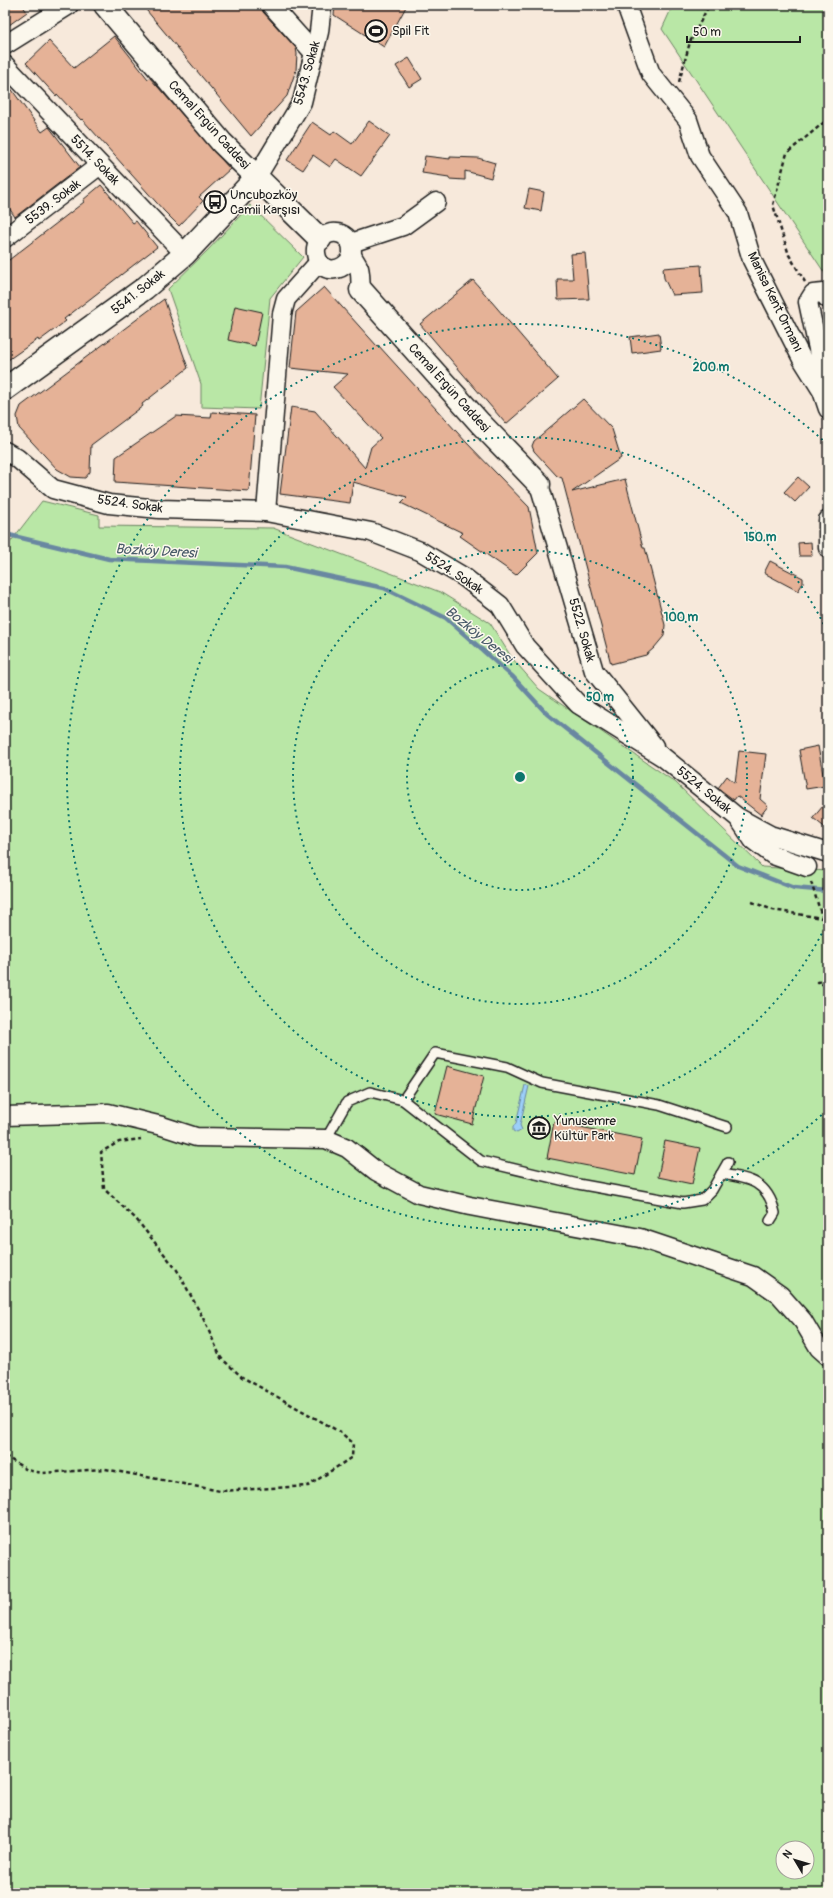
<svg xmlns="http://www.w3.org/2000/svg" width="833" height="1898" viewBox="0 0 833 1898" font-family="Pangolin,sans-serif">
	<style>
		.green { fill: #b9e7a6; stroke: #6a8261; fill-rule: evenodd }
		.water { fill: #9ccff9; stroke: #6987a1 }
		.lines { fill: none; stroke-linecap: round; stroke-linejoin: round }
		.stream { stroke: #6987a1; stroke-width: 4.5 }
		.building { fill: #e5b297; stroke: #1c1c1c }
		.lane-casing { stroke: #1c1c1c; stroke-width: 12 }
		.street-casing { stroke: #1c1c1c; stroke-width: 21 }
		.secondary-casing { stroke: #1c1c1c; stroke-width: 25 }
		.path { stroke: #1c1c1c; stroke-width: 2.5; stroke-dasharray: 4 3; stroke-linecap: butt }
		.lane { stroke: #fbf7ec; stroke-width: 9 }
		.street { stroke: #fbf7ec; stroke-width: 18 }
		.secondary { stroke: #fbf7ec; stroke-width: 22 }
		.ring { fill: none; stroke: #0f766e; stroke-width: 2; stroke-dasharray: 2 4 }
		.labels { text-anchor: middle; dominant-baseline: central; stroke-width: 3; stroke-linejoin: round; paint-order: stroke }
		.poi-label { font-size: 13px; fill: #1c1c1c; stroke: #fbf7ec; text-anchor: start }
		.street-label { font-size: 13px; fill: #1c1c1c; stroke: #fbf7ec }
		.water-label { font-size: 14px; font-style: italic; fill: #495b69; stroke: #fbf7ec }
		.centre { fill: #0f766e; stroke: #fbf7ec; stroke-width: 2 }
		.ring-label { font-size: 12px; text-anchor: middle; font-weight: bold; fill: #0f766e; stroke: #fbf7ec; stroke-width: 3; stroke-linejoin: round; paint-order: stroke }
	</style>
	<rect width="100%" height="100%" fill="#f7e9db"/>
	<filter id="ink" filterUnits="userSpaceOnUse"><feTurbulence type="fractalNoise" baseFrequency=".025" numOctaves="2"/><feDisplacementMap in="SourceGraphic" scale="8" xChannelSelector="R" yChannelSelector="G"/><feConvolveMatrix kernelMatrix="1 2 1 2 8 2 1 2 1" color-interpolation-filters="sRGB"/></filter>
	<g filter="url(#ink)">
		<g class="green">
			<polygon points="673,5 828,5 828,278 662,29"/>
			<polygon points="250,205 303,257 270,298 259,409 201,407 201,384 168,289 208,250"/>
			<path d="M42,501l57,14v11l174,2 167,64 50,31 22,35 27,31 136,93 87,85 66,4v1022h-823v-1344zM783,1848h24v24h-24z"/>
		</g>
		<polygon class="water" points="525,1085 529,1086 520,1125 522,1130 517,1133 513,1131 513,1127 516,1123"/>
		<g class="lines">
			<polyline class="stream" points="5,534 109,559 285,567 384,588 446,618 513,677 547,714 738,866 794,888 828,891"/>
		</g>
		<g class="building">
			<polygon points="5,5 22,5 27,12 5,28"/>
			<polygon points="142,5 261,5 263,12 296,48 297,54 296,70 287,96 251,136"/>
			<polygon points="335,5 407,5 384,47 334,15"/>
			<polygon points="114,36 148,79 150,78 230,169 199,197 203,201 179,226 164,211 82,119 81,120 57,94 56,96 26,63 49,41 74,68"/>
			<polygon points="409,58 422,79 409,87 396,66"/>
			<polygon points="5,80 42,132 49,127 80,167 15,217 5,202"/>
			<polygon points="369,121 390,136 361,176 336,159 330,167 313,155 303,170 287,160 312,122 331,135 334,131 352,144"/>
			<polygon points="425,156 450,159 450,157 478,158 495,163 491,178 465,171 465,180 449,179 449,177 422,173"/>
			<polygon points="101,185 133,223 136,221 157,247 64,319 66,321 39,341 38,339 5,362 5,263 84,202 83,200"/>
			<polygon points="529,189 544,192 541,211 525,208"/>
			<polygon points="585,253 589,299 558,300 557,279 573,279 571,254"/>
			<polygon points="701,265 703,293 672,295 664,278 663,268"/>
			<polygon points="473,280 558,379 506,424 420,324"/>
			<polygon points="324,287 377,346 378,345 466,442 529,507 538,553 516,575 460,536 463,533 401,503 407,497 353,482 350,503 280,494 291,407 315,411 365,468 371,447 381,438 333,387 348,374 290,368 296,312"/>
			<polygon points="164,299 188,368 142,404 143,406 91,445 90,472 85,478 71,477 57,469 19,428 17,416 21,406"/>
			<polygon points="235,306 262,312 255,346 228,340"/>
			<polygon points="659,333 661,349 632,353 630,337"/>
			<polygon points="583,399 612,429 621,458 572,492 625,479 643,548 645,548 665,625 664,636 654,648 646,655 611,664 562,478 557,476 534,451 532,446 534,441"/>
			<polygon points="212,412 255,415 249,491 115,482 116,457 176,416 211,418"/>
			<polygon points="798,477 809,487 795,502 784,492"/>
			<polygon points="811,542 812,556 799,556 798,543"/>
			<polygon points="770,561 803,578 803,583 798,591 764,573"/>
			<polygon points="818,746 825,786 806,789 799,750"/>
			<polygon points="739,751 766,754 760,799 768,806 761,815 737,796 734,800 718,788 727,776 735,783"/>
			<polygon points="828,800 828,830 813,818"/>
			<polygon points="447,1066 484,1076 472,1124 435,1114"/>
			<polygon points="554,1122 642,1139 635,1175 547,1158"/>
			<polygon points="665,1141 700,1148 692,1184 658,1177"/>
		</g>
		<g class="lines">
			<g class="lane-casing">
				<g id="lane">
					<polyline points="403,1100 435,1053 507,1067 542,1083 659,1105 727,1127"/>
					<polyline points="326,1139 347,1102 370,1092 403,1100 481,1161 578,1184 683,1203 702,1200 712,1190 728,1162"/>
					<path d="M721,1174c29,4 47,8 54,39l-5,8"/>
				</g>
			</g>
			<g class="street-casing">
				<g id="street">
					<polyline points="271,5 314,53"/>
					<polyline points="626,5 651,74 688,120 700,156 738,213 752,260 802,359 822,391 828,409"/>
					<polyline points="5,45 69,5"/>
					<polyline points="5,65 185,254"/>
					<polyline points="256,178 302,102 319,32 322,5"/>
					<polyline points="5,238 100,165"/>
					<polyline points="351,243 403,226 436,202"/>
					<path d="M352,255c-7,19 -34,20 -36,-2 -2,-18 21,-27 32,-14 4,5 4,9 4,15 1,5 5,9 7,14 2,7 1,15 2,22"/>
					<polyline points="822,388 818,349 808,302 813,294 823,293 828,299"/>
					<polyline points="5,451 17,458 53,489 109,504 159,509 266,512 371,532 420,551 464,577 500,605 525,646 578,704 663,757 737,817 770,835 828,853"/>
					<polyline points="539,484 594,671 654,746"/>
					<polyline points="266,512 282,314 286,299 319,262"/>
					<polyline points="828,520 828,548"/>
					<polyline points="739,819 753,840 773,855 807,867"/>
					<polyline points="5,1116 108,1113 162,1126 196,1137 326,1139 347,1148 376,1171 419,1194 470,1206 640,1238 753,1276 780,1295 803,1321 819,1348 828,1356"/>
				</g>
			</g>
			<g class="secondary-casing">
				<g id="secondary">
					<polyline points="105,5 222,143 320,239"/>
					<polyline points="361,290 480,423 539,484"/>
					<polyline points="5,389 145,288 185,254 256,178"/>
				</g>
			</g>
			<g class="path">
				<polyline points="679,82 690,42 709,5"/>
				<polyline points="805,282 789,255 773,205 787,153 828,119"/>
				<polyline points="811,882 822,917"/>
				<polyline points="752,902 773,910 828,919"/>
				<polyline points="828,980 818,982 828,987"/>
				<polyline points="5,1456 27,1470 42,1473 105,1469 220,1491 308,1486 352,1457 353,1443 340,1432 242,1377 221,1358 203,1318 177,1270 136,1219 104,1189 101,1152 119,1142 141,1139"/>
			</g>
			<use href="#lane" class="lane"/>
			<use href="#street" class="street"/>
			<use href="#secondary" class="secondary"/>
		</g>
	</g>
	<g class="ring">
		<circle cx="520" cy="777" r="113"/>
		<circle cx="520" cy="777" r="227"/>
		<path d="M827 923A340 340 0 1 1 827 631"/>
		<path d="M826 1111A453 453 0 1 1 826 443"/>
	</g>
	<defs>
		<g id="stadium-ring" transform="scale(1.15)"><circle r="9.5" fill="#fbf7ec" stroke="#1c1c1c" stroke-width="1.5"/><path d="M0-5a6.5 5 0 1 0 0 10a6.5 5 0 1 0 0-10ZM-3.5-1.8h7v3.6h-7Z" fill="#1c1c1c"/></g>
		<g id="bus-ring" transform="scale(1.15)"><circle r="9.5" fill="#fbf7ec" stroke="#1c1c1c" stroke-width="1.5"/><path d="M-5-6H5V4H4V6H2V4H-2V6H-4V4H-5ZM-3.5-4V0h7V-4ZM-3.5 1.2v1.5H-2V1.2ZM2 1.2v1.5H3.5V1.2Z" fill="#1c1c1c"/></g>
		<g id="museum-ring" transform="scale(1.15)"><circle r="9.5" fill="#fbf7ec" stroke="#1c1c1c" stroke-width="1.5"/><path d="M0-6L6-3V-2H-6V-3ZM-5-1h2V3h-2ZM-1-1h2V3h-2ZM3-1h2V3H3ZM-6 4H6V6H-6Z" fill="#1c1c1c"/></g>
	</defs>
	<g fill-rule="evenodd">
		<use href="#stadium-ring" x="376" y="31"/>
		<use href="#bus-ring" x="215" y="202"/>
		<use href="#museum-ring" x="539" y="1128"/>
	</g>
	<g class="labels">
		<g class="poi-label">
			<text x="392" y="31">Spil Fit</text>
			<text x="230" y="195">Uncubozköy<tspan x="230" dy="15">Camii Karşısı</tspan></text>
			<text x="554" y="1121">Yunusemre<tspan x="554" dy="15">Kültür Park</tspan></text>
		</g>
		<g class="street-label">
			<text transform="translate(307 73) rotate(-74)">5543. Sokak</text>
			<text transform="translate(209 125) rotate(48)">Cemal Ergün Caddesi</text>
			<text transform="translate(95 160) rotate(46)">5514. Sokak</text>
			<text transform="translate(53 202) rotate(-37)">5539. Sokak</text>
			<text transform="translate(138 292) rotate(-38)">5541. Sokak</text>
			<text transform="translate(775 302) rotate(64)">Manisa Kent Ormanı</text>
			<text transform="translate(449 388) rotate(48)">Cemal Ergün Caddesi</text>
			<text transform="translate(130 504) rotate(8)">5524. Sokak</text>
			<text transform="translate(454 573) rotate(33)">5524. Sokak</text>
			<text transform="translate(582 630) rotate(74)">5522. Sokak</text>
			<text transform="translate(704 790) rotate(39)">5524. Sokak</text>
		</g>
		<g class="water-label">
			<text transform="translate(156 551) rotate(3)">Bozköy Deresi</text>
			<text transform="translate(479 635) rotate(39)">Bozköy Deresi</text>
		</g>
	</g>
	<circle cx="520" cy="777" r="6" class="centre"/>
	<g class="ring-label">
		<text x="711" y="371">200 m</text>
		<text x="760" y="541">150 m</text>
		<text x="681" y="621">100 m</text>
		<text x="600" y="701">50 m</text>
	</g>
	<rect width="833" height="1898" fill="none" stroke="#fbf7ec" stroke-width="20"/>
	<rect x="10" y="10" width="813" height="1878" fill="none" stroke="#1c1c1c" stroke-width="1.5" filter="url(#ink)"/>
	<g transform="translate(795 1860) rotate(308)"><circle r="19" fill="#fbf7ec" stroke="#a29f99"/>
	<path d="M0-3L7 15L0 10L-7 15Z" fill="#1c1c1c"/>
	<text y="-6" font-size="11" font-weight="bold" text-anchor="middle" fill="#1c1c1c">N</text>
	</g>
	<path d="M687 36v6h113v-6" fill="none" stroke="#1c1c1c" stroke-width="2"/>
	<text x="693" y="36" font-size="12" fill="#1c1c1c" stroke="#fbf7ec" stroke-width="3" paint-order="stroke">50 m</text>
</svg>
